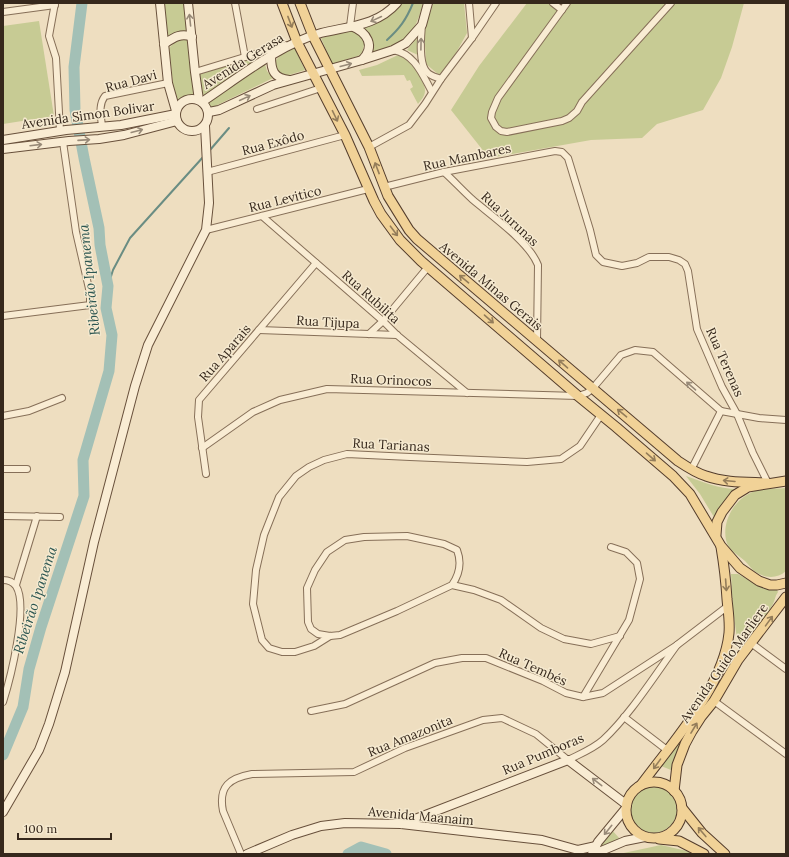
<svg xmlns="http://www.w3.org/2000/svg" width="789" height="857" viewBox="0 0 789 857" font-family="Lora,serif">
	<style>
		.green { fill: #c7cb94 }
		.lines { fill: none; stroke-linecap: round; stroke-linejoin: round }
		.stream { stroke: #6a8d83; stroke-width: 2 }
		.river { stroke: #a3c0b6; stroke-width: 11 }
		.street-casing { stroke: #866f58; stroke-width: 8 }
		.secondary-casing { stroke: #68503b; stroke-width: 10 }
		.primary-casing { stroke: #543d2c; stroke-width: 11 }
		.street { stroke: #f9ecd3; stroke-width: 6 }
		.secondary { stroke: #f9ecd3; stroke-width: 8 }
		.primary { stroke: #f1d297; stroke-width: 9 }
		.oneway { stroke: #988a78 }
		.oneway2 { stroke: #947d5a }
		.labels { text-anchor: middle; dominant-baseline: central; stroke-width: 3; stroke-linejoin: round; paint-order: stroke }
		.street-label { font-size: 13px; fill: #36281c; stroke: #f5e9cf }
		.water-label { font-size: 14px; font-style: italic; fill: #2c5651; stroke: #f5e9cf }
	</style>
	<rect width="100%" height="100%" fill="#eedec0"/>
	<g class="green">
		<path d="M163,3h22l3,29c-10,-1 -15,2 -23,9z"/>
		<path d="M401,3h22c-4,17 -12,37 -29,45 -6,3 -15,4 -22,6 2,-11 0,-18 -9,-26 20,-7 25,-9 38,-25z"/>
		<polygon points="433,3 464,3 467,33 446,71 439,75 426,64 424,27 431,11"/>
		<polygon points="527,3 744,3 732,47 721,78 703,110 657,124 642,138 591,140 489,158 451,110 479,66"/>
		<polygon points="39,21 54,116 3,124 3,26"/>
		<polygon points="351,30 360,34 365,42 362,53 358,56 332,64 321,38"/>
		<polygon points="417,38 420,56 407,50"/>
		<polygon points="187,39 195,96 175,101 169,48 177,40"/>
		<path d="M294,47l11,23 -16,5h-7c-19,-12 2,-22 12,-28z"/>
		<polygon points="268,55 202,96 198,73"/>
		<path d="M398,55c4,0 6,1 9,3 6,5 19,25 18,33 0,5 -4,9 -7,13l-8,-15 3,-2 -3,-7 -3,1 -3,-6 -42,1 -3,-6 18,-5z"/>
		<polygon points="265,64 267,71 273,78 205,111 204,104"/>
		<path d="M686,476c17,6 33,13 51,13l-10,9 -13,19 -14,-23z"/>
		<path d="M786,488v83c-10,9 -23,7 -33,-1 -3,-3 -5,-6 -8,-9 -7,-6 -17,-11 -19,-21 -4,-20 9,-42 29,-49 10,-3 21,-2 31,-3z"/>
		<path d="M731,574h7l19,11 19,3 2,4c-3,4 -3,8 -5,12 -7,12 -19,32 -30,39l-4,-1 -2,-3 -4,-30z"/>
		<polygon points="683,737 675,760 674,773 671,770 661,766"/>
		<circle cx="653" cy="809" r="24"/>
		<polygon points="611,829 620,839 606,844 595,850"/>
		<polygon points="661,845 687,851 692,854 619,854"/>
	</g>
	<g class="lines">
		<g class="stream">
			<path d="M387,40c13,-12 19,-20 26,-37"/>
			<polyline points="210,150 229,128"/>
			<polyline points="108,286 113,270 130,238 204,156"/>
		</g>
		<g class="river">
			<polyline points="3,755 23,707 29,669 41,627 84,496 83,460 109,371 112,335 106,308 108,286 100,245 99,228 84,158 75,110 74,67 82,3"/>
			<polyline points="348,854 361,847 386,854"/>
		</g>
		<g class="street-casing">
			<g id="street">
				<polyline points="55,3 49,36 56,58 60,131"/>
				<polyline points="235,3 245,57"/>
				<polyline points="469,3 472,38"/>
				<polyline points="553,3 562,10"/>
				<polyline points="567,3 498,98 492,112 491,118 496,127 501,131 507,132 562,121 569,118 577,111 582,102 671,3"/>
				<polyline points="3,12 55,5"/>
				<path d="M422,25c-1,12 -4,38 5,47 3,4 9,5 14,7"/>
				<polyline points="350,26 353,3"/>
				<path d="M393,50c22,4 29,24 39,42"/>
				<polyline points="195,72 285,45"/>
				<polyline points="257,109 321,88"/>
				<path d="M102,126c-1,-10 -4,-21 3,-30l63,-13"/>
				<polyline points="369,147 409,125 425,104 441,79 472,38 496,3"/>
				<polyline points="207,172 345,135"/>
				<path d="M444,172c10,9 19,19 29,28 19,16 56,42 65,65l-1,76"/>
				<polyline points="384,187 444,172 555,151 562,152 568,158 590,230 596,255 603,262 622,266 637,263 649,257 669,257 679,260 685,264 688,271 697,329 722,387 737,414 753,453 768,483"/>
				<polyline points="262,216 383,321 397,335 467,393"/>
				<polyline points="206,230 368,189"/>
				<polyline points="3,316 90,305 90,293 76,232 63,142"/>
				<polyline points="259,330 397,335"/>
				<polyline points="369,334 383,321 428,267"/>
				<polyline points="721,411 759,418 786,420"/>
				<polyline points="3,416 29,411 62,398"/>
				<polyline points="202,448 253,412 280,400 327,389 578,396 587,393 593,388 621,355 635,350 653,352 721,411"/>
				<polyline points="3,469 27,469"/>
				<polyline points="691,470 721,411"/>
				<polyline points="206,474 198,417 199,400 316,263"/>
				<polyline points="3,516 60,517"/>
				<path d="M3,580c5,0 10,2 13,6 13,20 -6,94 -13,116"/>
				<polyline points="16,585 37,516"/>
				<path d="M452,585c7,-10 10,-22 5,-35l-13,-6 -37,-8 -43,1 -19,3 -18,12 -12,18 -8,18 1,34 3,7 7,5 12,2 10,-1 57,-24 55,-26 22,5 27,10 40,28 23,11 27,5 29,-8"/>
				<polyline points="330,636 314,646 295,652 282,652 269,648 262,640 253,604 256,570 264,535 279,497 296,476 309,467 324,460 347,454 410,457 527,462 561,459 580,446 601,415"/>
				<polyline points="751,643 786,669"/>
				<polyline points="583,697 629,620 640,579 637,563 626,552 611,547"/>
				<polyline points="714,701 786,754"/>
				<polyline points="311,711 345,704 435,663 462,658 486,658 543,681 566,693 583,697 603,693 677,645 728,606"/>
				<polyline points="624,717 667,750"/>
				<path d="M241,854l-18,-43c-5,-25 7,-33 29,-37l102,-2 51,-24 78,-28 19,-2 34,16 32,26c12,-6 25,-11 35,-20 27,-25 52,-65 74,-95"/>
			</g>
		</g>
		<g class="secondary-casing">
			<g id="secondary">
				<polyline points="160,3 168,83 176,111"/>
				<polyline points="188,3 195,72 199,100"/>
				<path d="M351,26c16,6 25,20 11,34"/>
				<path d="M164,44c9,-6 17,-12 28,-7"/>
				<path d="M271,56c0,15 3,22 18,24"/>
				<circle cx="192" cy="115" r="16"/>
				<path d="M202,102c36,-24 78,-58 119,-69 28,-7 56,-7 76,-30"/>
				<polyline points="209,112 219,110 273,85 362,60 393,50 406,43 422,25 428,3"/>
				<polyline points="3,140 66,130 121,125 176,114"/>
				<polyline points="3,149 69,141 99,139 124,135 177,121"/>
				<polyline points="3,812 39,750 49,724 65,672 94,542 135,386 148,345 206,230 209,203 205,126"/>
				<polyline points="402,824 568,760 627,805"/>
				<polyline points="247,854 292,835 321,826 345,823 401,824 542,840 578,850 596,846"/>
				<polyline points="592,854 598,842 626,808"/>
				<polyline points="594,854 625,841 645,837"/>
			</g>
		</g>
		<g class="primary-casing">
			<g id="primary">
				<polyline points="282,3 297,42 345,135 374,201 381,214 400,240 421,261 578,396 616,427 673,476 690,494 721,546 740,568 759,581 770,585 777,585 786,583"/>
				<path d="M300,3l13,33 56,111 19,49 21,34 8,9 261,222c9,6 18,12 28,15 19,7 42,6 62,7"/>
				<polyline points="716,535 717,522 722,512 735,495 748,487 786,481"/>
				<circle cx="654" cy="810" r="28"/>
				<path d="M641,785c31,-42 83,-99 88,-152 1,-12 -1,-23 -2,-34 -1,-17 -3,-34 -6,-52"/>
				<polyline points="674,791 677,765 685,744 692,731 701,717 714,701 738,660 786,597"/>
				<polyline points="682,808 702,833 725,854"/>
				<polyline points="659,839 679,841 704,854"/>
			</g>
		</g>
		<use href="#street" class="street"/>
		<use href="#secondary" class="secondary"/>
		<use href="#primary" class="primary"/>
	</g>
	<defs><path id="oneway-shaft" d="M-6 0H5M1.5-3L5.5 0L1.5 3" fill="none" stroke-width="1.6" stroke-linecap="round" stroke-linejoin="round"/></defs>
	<g class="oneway">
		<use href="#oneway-shaft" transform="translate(376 19) rotate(155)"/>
		<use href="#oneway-shaft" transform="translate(190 20) rotate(-96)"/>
		<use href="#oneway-shaft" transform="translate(421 44) rotate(-89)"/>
		<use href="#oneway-shaft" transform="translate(346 65) rotate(-15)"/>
		<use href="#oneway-shaft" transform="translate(245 98) rotate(-25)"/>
		<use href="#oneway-shaft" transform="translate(137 131) rotate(-15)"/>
		<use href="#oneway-shaft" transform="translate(84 140) rotate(-4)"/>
		<use href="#oneway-shaft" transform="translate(36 145) rotate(-7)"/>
		<use href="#oneway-shaft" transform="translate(691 386) rotate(-139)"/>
		<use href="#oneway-shaft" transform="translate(597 782) rotate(-142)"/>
		<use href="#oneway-shaft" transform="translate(608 830) rotate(129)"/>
	</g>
	<g class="oneway2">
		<use href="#oneway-shaft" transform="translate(290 22) rotate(69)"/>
		<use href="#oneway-shaft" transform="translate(335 116) rotate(64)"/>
		<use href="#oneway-shaft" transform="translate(377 168) rotate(-111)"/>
		<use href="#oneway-shaft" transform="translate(394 231) rotate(53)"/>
		<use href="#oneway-shaft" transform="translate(464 279) rotate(-140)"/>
		<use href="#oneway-shaft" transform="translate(489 319) rotate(41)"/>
		<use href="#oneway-shaft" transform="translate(563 364) rotate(-139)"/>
		<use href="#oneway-shaft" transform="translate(622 413) rotate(-140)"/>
		<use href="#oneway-shaft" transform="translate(651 457) rotate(41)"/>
		<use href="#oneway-shaft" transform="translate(729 481) rotate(-175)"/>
		<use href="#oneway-shaft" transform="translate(726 585) rotate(86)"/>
		<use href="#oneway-shaft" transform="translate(769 621) rotate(-54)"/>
		<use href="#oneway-shaft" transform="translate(694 728) rotate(-59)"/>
		<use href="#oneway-shaft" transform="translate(657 764) rotate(126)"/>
		<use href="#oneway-shaft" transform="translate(702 832) rotate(-130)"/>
	</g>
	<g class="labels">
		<g class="street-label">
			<text transform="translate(243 61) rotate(-32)">Avenida Gerasa</text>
			<text transform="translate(131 81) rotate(-15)">Rua Davi</text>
			<text transform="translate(88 115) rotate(-8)">Avenida Simon Bolivar</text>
			<text transform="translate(273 143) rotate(-15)">Rua Exôdo</text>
			<text transform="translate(467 157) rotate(-12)">Rua Mambares</text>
			<text transform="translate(285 199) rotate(-14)">Rua Levitico</text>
			<text transform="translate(510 219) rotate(43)">Rua Jurunas</text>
			<text transform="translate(491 286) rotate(40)">Avenida Minas Gerais</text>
			<text transform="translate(371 297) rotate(42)">Rua Rubilita</text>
			<text transform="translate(328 322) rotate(3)">Rua Tijupa</text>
			<text transform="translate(225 353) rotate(-49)">Rua Aparais</text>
			<text transform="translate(725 362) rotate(66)">Rua Terenas</text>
			<text transform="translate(391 380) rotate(2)">Rua Orinocos</text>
			<text transform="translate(391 445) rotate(3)">Rua Tarianas</text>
			<text transform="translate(724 663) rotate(-55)">Avenida Guido Marliere</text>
			<text transform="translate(533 667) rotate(24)">Rua Tembés</text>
			<text transform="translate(410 736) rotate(-22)">Rua Amazonita</text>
			<text transform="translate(543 754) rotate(-23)">Rua Pumboras</text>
			<text transform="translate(421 816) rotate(5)">Avenida Maanaim</text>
		</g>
		<g class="water-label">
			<text transform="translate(89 280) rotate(-96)">Ribeirão Ipanema</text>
			<text transform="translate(35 600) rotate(-72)">Ribeirão Ipanema</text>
		</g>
	</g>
	<rect width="789" height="857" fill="none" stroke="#36281c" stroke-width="8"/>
	<path d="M18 833v6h93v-6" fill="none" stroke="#36281c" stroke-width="2"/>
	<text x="24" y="833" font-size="12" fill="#36281c" stroke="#f5e9cf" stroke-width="3" paint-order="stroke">100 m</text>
</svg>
